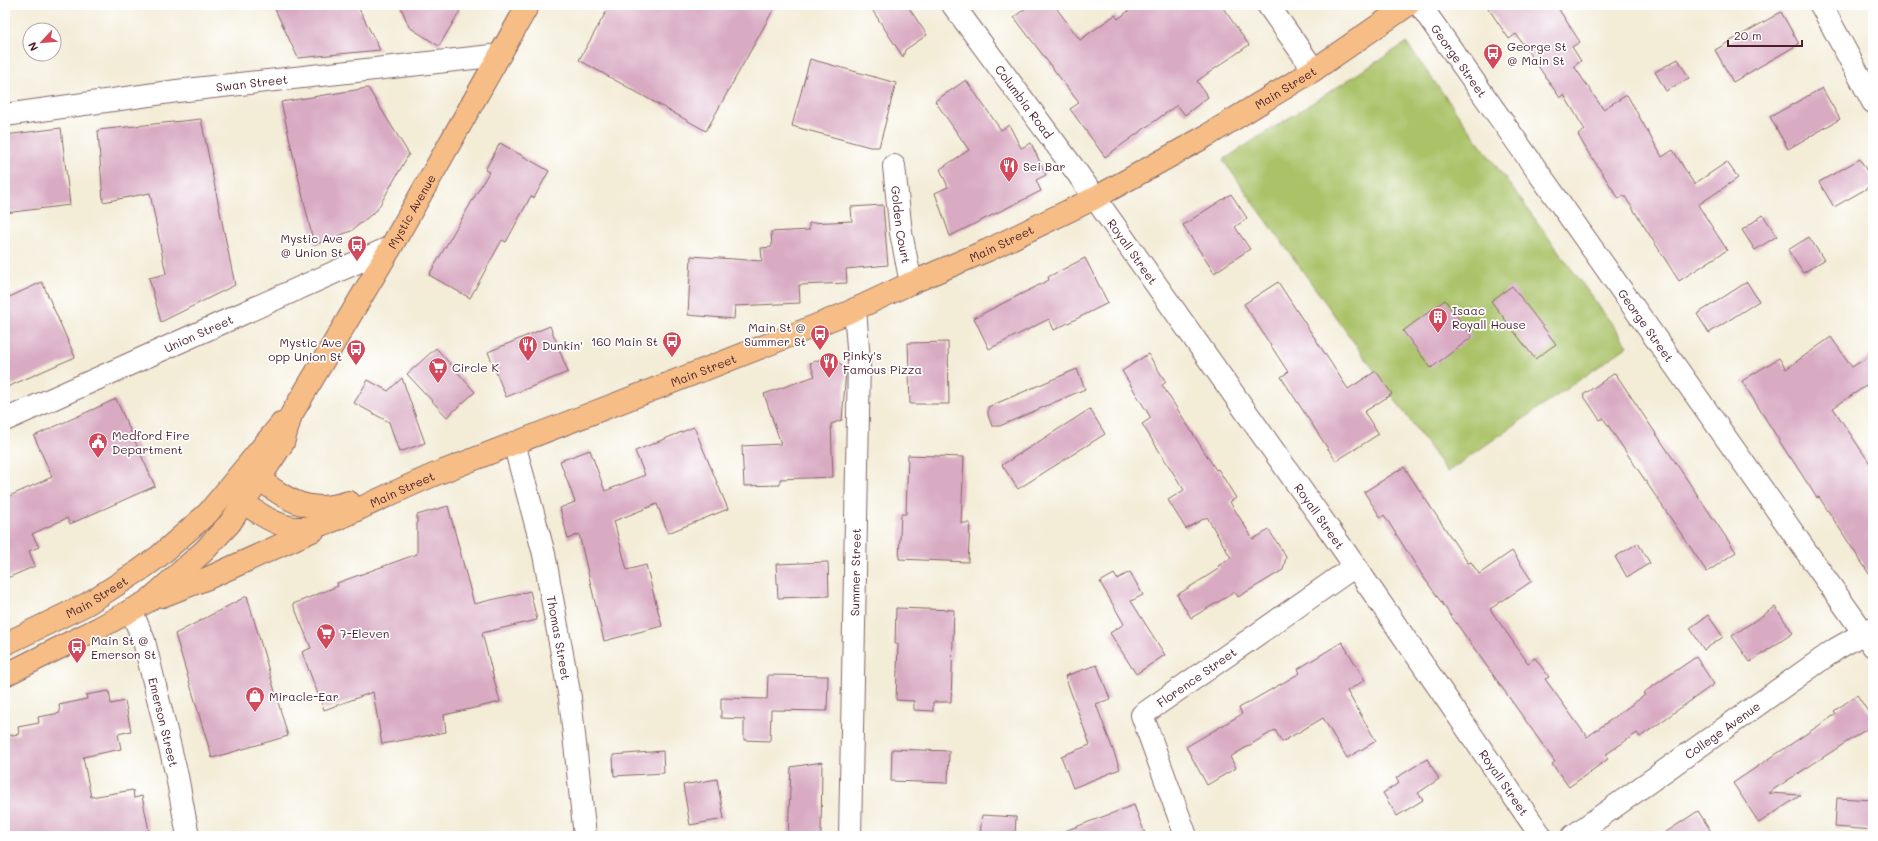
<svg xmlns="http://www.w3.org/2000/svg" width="1878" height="841" viewBox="0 0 1878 841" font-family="Mali,sans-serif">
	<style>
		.green { fill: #aac369; stroke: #7a714a }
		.building { fill: #d9abc3 }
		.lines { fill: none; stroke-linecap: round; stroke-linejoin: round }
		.minor-casing { stroke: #856767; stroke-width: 24 }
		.major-casing { stroke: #856767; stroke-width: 24 }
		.minor { stroke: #fff; stroke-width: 22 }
		.major { stroke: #f6be86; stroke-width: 22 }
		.labels { text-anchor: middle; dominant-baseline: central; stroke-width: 3.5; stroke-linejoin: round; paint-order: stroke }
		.poi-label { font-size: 12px; fill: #4a1f2b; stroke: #fff; text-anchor: start }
		.street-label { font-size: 12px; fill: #4a1f2b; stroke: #fff }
	</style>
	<rect width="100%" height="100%" fill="#fff"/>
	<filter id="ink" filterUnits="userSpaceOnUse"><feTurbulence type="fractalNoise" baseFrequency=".025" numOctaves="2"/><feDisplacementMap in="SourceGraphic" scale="8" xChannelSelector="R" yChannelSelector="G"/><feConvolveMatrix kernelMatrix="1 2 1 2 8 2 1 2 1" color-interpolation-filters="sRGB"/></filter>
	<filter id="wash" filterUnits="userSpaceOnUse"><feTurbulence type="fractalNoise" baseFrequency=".012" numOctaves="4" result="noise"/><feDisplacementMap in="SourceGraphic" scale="16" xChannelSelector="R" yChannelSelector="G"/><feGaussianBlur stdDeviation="0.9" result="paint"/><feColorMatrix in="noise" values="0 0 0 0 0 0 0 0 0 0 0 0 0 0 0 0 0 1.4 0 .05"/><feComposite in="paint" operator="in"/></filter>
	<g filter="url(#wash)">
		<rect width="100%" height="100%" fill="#f3ecd7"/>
		<polygon class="green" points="1406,43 1628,346 1447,472 1223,160"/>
		<g id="blocks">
			<g class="building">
				<polygon points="273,5 357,5 380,50 298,58"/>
				<polygon points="400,5 450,5 460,11 439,46 409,27"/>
				<polygon points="610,5 776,5 706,131 579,60"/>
				<polygon points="869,5 907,5 927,35 905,50 903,57"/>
				<polygon points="1030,5 1054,5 1080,40 1115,15 1118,19 1136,5 1221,5 1249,45 1197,81 1208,97 1185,115 1177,105 1105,157 1070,109 1079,103 1014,17"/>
				<polygon points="1486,5 1556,5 1580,42 1572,47 1581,61 1574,66 1603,109 1627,95 1662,157 1673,150 1694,184 1727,162 1738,178 1698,205 1727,250 1679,281 1624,195 1619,199 1593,159 1592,159 1578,135 1585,130 1564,95 1560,98 1516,34 1509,39"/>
				<polygon points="1781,12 1799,44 1733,82 1715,50"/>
				<polygon points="810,59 896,83 879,147 870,147 792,126"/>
				<polygon points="1678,59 1689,78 1666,91 1655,72"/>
				<polygon points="966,80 1001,130 1009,125 1021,148 1031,143 1046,175 1036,180 1041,191 950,236 935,193 948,187 940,169 969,150 935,101"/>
				<polygon points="368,88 409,154 377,210 351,231 314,245 281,102"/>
				<polygon points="1822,88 1840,119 1788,149 1770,117"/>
				<polygon points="201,119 235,285 161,322 149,278 166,274 150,193 103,202 98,130"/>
				<polygon points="61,128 70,205 5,213 5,135"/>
				<polygon points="500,143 549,171 534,198 531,196 506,242 502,240 470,298 429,275 489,172 485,170"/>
				<polygon points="1860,159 1873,182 1873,185 1834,207 1819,182"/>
				<polygon points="1231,194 1247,218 1235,227 1250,249 1214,273 1183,225"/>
				<polygon points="883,205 888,265 846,269 847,283 799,285 800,303 735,306 734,319 688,315 691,256 762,261 761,248 772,247 771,232 809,230 809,223 852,221 851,207"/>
				<polygon points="1763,215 1777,236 1755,250 1742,230"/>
				<polygon points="1809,237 1824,260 1803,273 1788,250"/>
				<polygon points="1085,258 1108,303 1054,330 1049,319 989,349 974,318 1049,280 1048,277"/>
				<polygon points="42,282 75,357 5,388 5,299"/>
				<polygon points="1278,282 1348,389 1376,371 1392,394 1364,412 1379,434 1336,461 1281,377 1288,372 1244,304"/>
				<polygon points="1747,282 1759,301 1709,333 1697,314"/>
				<polygon points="1512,286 1556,344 1535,359 1491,301"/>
				<polygon points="1445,300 1472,337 1431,368 1403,331"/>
				<polygon points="550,326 568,372 506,397 488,352"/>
				<polygon points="1831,337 1852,367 1873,354 1873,381 1833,408 1873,468 1873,580 1819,497 1817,498 1791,458 1790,458 1742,381 1779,358 1786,369"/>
				<polygon points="948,342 949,404 910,404 908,343"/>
				<polygon points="436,348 475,392 447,417 407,374"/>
				<polygon points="1148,354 1166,382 1162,385 1216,470 1218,469 1236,498 1230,502 1253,539 1269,530 1286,557 1283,570 1238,597 1235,592 1191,618 1177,595 1220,568 1218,566 1231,558 1207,517 1186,529 1168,500 1184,490 1142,424 1151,418 1122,371"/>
				<polygon points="833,355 846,371 842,420 831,424 833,477 780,479 780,485 744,486 742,446 781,444 764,394 815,376 810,363"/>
				<polygon points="1077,369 1085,389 1000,426 992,426 988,415 988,407"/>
				<polygon points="1615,373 1736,552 1707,572 1603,418 1600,420 1583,395"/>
				<polygon points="402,378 425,443 399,452 389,422 354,403 368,380 388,391"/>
				<polygon points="116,399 155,486 70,524 67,518 32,534 39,547 29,551 35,566 5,579 5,498 52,477 34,436"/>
				<polygon points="1090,409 1105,434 1018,489 1002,465"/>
				<polygon points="694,427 728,509 668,533 657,504 614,521 627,570 646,565 662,626 604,641 579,534 568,539 560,508 575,502 560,461 590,450 605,491 645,475 635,451"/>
				<polygon points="908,455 964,457 961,523 970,523 968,562 899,559 901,514 906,514"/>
				<polygon points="1404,467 1468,563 1471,562 1479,574 1512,551 1532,581 1490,609 1528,663 1535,658 1549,677 1545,679 1587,737 1645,695 1643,693 1696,657 1714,684 1640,737 1637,733 1605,755 1608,759 1569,787 1552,764 1555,762 1422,575 1384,515 1381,518 1364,492"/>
				<polygon points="448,506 474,604 530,591 537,620 482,633 500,702 444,715 446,732 382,744 373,692 324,710 302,652 311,648 293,604 338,586 337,583 417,554 417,515"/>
				<polygon points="1638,543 1650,563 1627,577 1615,557"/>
				<polygon points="828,562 829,596 778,598 776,564"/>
				<polygon points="1130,572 1143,595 1131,601 1165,655 1136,674 1110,633 1124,624 1100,582 1114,574 1117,579"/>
				<polygon points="247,596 288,736 212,758 175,634"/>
				<polygon points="1775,607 1793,633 1750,662 1732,636"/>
				<polygon points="896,608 954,610 951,702 933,702 933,711 914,710 914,701 896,700 898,644 895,644"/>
				<polygon points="1708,615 1723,637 1704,650 1690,628"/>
				<polygon points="1342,642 1365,680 1347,691 1376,741 1347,758 1323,718 1282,742 1275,730 1230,757 1236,768 1207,785 1186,747 1242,714 1239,708 1300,673 1298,669"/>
				<polygon points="1097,665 1110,699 1096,704 1120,769 1073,788 1061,756 1090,745 1065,676"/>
				<polygon points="768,675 828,676 827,711 771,710 770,741 744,740 744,719 721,718 721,698 767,699"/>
				<polygon points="109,691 111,704 125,701 131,731 118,734 121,749 83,757 91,797 133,790 134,798 142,796 150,836 5,836 5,736 19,734 18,727 39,723 38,717 60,713 59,705 87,699 86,695"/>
				<polygon points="1857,695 1873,719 1873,725 1768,793 1801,795 1759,823 1733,783 1836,714 1834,711"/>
				<polygon points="892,749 949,751 948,783 891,781"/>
				<polygon points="663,751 664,773 614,776 613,755"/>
				<polygon points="1427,759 1439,779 1418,793 1423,800 1397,816 1383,793 1399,783 1396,778"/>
				<polygon points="822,762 821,836 788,836 791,767"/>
				<polygon points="717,779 724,819 690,825 683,785"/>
				<polygon points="1837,798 1873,800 1873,830 1835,827"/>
				<polygon points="1134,805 1146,836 1057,836 1057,834"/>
				<polygon points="1698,811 1714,836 1660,836"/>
				<polygon points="982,815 1016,817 1015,836 980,836"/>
			</g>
		</g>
	</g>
	<g filter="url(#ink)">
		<use href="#blocks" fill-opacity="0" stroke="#856767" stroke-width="1"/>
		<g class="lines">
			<g class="minor-casing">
				<g id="minor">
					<path id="s1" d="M953,5l125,169 277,392 186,270"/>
					<polyline points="1268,5 1314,70"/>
					<path id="s2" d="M1420,5l453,641"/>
					<polyline points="1821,5 1873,102"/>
					<path id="s3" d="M5,115l172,-24 323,-36"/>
					<path id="s4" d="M894,166l7,67 10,50"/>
					<path id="s5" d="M5,420l386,-173"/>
					<path id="s6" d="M514,443l30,111 26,144 15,138"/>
					<path id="s7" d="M131,610l13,31 33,135 11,60"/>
					<path id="s8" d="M850,836l9,-475 -4,-52"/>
					<path id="s9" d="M1186,836l-44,-121 213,-149"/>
					<path id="s10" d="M1573,836l263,-187 37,-21"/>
				</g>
			</g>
			<g class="major-casing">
				<g id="major">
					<path d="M248,471c35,25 56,46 101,31"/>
					<path id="s11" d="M229,490c17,15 48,40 73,38 22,-1 44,-13 63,-22 24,-11 47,-22 71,-32 137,-54 275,-106 411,-161l64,-30 77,-33 107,-52 113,-63 106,-65 94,-65"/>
					<polyline points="162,596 208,578 314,530"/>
					<path id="s12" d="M5,644l82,-40 53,-34 18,-13 50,-44 73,-89"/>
					<path id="s13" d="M5,675l94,-47 49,-27 56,-50 26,-28 53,-80 8,-28 100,-168 137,-242"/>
				</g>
			</g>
			<use href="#minor" class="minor"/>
			<use href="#major" class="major"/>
		</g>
	</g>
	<defs>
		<g id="bus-pin" transform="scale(1)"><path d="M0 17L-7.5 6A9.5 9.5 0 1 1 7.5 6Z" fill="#d1495b" stroke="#fff"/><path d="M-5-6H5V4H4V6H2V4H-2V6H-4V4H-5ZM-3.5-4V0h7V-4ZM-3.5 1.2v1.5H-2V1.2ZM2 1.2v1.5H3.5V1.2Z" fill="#fff"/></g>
		<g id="restaurant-pin" transform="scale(1)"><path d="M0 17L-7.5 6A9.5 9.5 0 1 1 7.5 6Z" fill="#d1495b" stroke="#fff"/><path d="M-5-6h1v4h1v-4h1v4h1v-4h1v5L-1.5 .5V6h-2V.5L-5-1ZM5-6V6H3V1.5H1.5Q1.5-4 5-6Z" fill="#fff"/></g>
		<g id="building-pin" transform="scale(1)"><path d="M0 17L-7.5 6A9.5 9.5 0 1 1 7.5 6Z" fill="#d1495b" stroke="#fff"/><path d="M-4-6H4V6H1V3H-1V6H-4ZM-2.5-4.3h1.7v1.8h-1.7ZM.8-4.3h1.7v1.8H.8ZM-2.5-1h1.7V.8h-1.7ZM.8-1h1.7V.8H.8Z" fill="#fff"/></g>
		<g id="supermarket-pin" transform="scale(1)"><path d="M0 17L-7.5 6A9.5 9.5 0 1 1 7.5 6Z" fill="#d1495b" stroke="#fff"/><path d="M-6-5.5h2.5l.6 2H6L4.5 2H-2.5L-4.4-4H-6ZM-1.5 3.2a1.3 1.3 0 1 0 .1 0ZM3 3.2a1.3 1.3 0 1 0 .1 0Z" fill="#fff"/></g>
		<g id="civic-pin" transform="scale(1)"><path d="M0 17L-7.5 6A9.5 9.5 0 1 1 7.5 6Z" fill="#d1495b" stroke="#fff"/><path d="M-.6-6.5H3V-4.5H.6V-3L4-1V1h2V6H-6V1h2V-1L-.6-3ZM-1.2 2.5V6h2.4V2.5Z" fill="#fff"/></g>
		<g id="shop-pin" transform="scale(1)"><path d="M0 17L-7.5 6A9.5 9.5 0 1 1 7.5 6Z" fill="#d1495b" stroke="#fff"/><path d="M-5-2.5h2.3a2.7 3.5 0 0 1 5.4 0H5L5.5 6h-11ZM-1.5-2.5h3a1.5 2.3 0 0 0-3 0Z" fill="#fff"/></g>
	</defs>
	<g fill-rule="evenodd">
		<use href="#bus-pin" x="1493" y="53"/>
		<use href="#restaurant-pin" x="1009" y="166"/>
		<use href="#bus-pin" x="357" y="245"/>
		<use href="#building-pin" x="1438" y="317"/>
		<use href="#bus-pin" x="820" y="334"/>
		<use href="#bus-pin" x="672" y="341"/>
		<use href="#restaurant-pin" x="528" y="345"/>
		<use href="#bus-pin" x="356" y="349"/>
		<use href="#restaurant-pin" x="829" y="362"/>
		<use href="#supermarket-pin" x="438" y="367"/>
		<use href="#civic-pin" x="98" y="442"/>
		<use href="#supermarket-pin" x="326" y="633"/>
		<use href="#bus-pin" x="77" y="647"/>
		<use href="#shop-pin" x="255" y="696"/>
	</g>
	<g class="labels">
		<g class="poi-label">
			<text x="1507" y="46">George St<tspan x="1507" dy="14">@ Main St</tspan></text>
			<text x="1023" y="166">Sei Bar</text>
			<text x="343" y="238" text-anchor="end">Mystic Ave<tspan x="343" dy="14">@ Union St</tspan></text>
			<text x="1452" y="310">Isaac<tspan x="1452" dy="14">Royall House</tspan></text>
			<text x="806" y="327" text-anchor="end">Main St @<tspan x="806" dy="14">Summer St</tspan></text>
			<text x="658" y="341" text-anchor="end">160 Main St</text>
			<text x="342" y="342" text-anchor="end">Mystic Ave<tspan x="342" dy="14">opp Union St</tspan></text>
			<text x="542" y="345">Dunkin'</text>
			<text x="843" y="355">Pinky's<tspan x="843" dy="14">Famous Pizza</tspan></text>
			<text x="452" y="367">Circle K</text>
			<text x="112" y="435">Medford Fire<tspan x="112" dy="14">Department</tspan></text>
			<text x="340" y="633">7-Eleven</text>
			<text x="91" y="640">Main St @<tspan x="91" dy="14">Emerson St</tspan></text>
			<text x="269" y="696">Miracle-Ear</text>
		</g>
		<g class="street-label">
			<text stroke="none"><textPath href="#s2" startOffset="68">George Street</textPath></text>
			<text stroke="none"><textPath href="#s3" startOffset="249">Swan Street</textPath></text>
			<text stroke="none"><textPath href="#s11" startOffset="1164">Main Street</textPath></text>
			<text stroke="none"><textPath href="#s1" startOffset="120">Columbia Road</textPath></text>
			<text stroke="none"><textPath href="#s13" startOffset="636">Mystic Avenue</textPath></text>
			<text stroke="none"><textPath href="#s4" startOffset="59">Golden Court</textPath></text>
			<text stroke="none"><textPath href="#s11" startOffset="840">Main Street</textPath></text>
			<text stroke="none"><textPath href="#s1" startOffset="305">Royall Street</textPath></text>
			<text stroke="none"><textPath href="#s2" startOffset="392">George Street</textPath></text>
			<text stroke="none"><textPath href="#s5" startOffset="212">Union Street</textPath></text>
			<text stroke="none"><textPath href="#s11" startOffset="516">Main Street</textPath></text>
			<text stroke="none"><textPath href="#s11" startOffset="192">Main Street</textPath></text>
			<text stroke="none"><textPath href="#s1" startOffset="629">Royall Street</textPath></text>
			<text stroke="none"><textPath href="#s8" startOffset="264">Summer Street</textPath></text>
			<text stroke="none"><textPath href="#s12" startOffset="103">Main Street</textPath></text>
			<text stroke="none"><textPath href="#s6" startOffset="200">Thomas Street</textPath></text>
			<text stroke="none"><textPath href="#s9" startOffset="195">Florence Street</textPath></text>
			<text stroke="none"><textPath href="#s7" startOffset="117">Emerson Street</textPath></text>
			<text stroke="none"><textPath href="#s10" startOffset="183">College Avenue</textPath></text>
			<text stroke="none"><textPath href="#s1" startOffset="953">Royall Street</textPath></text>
		</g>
	</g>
	<rect width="1878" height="841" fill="none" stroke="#fff" stroke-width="20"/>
	<g transform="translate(42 42) rotate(244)"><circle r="19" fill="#ffffff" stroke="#b7a5aa"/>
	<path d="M0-3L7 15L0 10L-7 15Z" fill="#d1495b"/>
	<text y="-6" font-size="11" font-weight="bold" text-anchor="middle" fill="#4a1f2b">N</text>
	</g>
	<path d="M1728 40v6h74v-6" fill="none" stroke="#4a1f2b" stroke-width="2"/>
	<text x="1734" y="40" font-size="12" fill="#4a1f2b" stroke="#ffffff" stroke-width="3" paint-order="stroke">20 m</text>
</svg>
